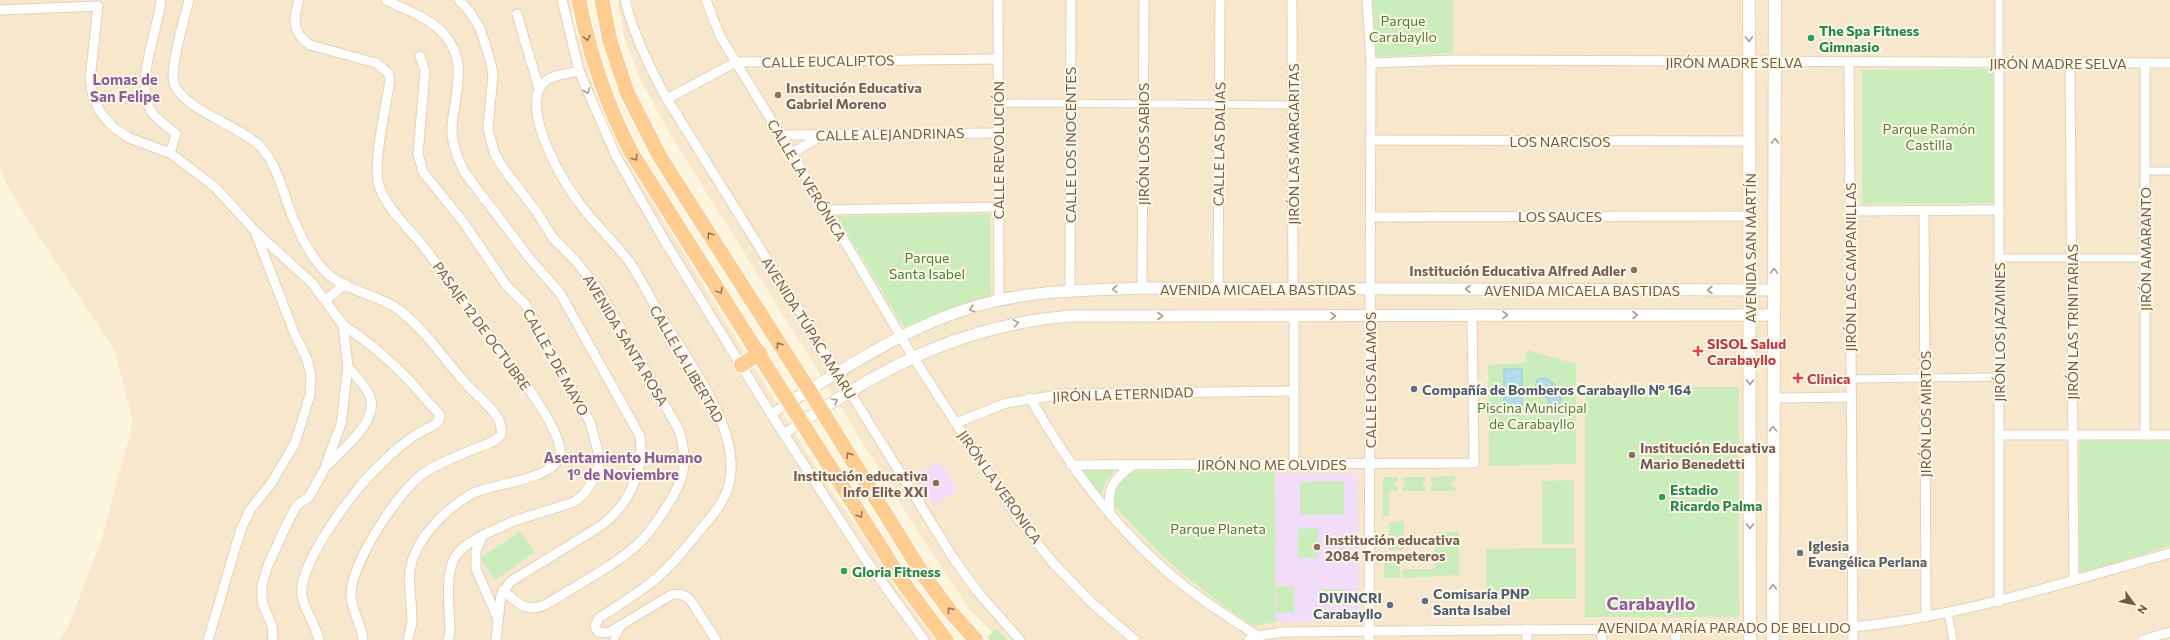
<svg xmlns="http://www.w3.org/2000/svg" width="2170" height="640" viewBox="0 0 2170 640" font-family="Commissioner,sans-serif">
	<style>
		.residential { fill: #f7e7cc }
		.education { fill: #f2dcfa }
		.green { fill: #cbedbc }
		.water { fill: #b2dce9; stroke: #97cbdc }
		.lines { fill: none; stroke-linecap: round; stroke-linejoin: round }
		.pedestrian-casing { stroke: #e3d1ba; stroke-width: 9 }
		.minor-casing { stroke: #e3d1ba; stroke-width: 11 }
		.tertiary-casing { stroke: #e3d1ba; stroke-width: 13 }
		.secondary-casing { stroke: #e9d3b7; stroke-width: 14 }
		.trunk-casing { stroke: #fff; stroke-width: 17 }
		.pedestrian { stroke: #fff; stroke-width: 7 }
		.minor { stroke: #fff; stroke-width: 9 }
		.tertiary { stroke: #fff; stroke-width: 11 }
		.secondary { stroke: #fff; stroke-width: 12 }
		.trunk { stroke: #ffcc92; stroke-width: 15 }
		.oneway { stroke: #987758 }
		.oneway2 { stroke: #ad9d8f }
		.leisure-dot { fill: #2e9e5b; stroke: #fff8e7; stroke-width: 1.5 }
		.education-dot { fill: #8d6e63; stroke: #fff8e7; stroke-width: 1.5 }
		.health-dot { fill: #e0444e; stroke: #fff8e7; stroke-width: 1.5 }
		.service-dot { fill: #5c6f8a; stroke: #fff8e7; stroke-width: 1.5 }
		.worship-dot { fill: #6b7280; stroke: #fff8e7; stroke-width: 1.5 }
		.labels { text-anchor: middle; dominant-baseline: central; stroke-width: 4; stroke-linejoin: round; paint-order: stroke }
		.park-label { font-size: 14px; fill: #497e3b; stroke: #fff8e7 }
		.leisure-label { font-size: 14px; font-weight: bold; fill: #27864d; stroke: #fff8e7; text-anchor: start }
		.street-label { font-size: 14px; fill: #765b44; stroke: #fff8e7 }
		.education-label { font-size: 14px; font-weight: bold; fill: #785e54; stroke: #fff8e7; text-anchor: start }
		.health-label { font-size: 14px; font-weight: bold; fill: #be3a42; stroke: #fff8e7; text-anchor: start }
		.service-label { font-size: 14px; font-weight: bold; fill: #4e5e75; stroke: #fff8e7; text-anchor: start }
		.worship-label { font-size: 14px; font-weight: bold; fill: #5b616d; stroke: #fff8e7; text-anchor: start }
		.neighbourhood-label { font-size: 15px; font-weight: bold; fill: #8c5f9b; stroke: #fff8e7 }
		.district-label { font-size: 18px; font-weight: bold; fill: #8c5f9b; stroke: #fff8e7 }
	</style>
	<rect width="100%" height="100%" fill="#fef5de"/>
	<g class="residential">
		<polygon points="0,0 570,0 573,22 600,107 618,147 822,477 924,622 939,640 59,640 69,625 102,538 133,422 115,351 43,243 7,186 0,167"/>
		<polygon points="618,0 2170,0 2170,640 1000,640 970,610 924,541 669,132 640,79 624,36"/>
	</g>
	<g class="education">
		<polygon points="939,461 958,490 934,506 915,477"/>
		<polygon points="1358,473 1359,621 1276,622 1275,474"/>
	</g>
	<g class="green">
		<polygon points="1372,0 1453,0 1453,53 1376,57"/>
		<polygon points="1996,69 1996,203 1862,204 1862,70"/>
		<polygon points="990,214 991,296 904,327 837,216"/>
		<polygon points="1527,350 1576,364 1576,464 1489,466 1488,365 1525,363"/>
		<rect x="1585" y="387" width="154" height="230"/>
		<polygon points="2080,440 2170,441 2170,546 2079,574"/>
		<polygon points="1116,469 1105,483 1101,498 1078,470"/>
		<path d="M1275,470l1,152 -23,4c-45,-31 -89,-64 -125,-106 -4,-4 -12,-11 -14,-16 -4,-16 8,-27 21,-33z"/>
		<polygon points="1455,476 1455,480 1452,481 1452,486 1455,487 1455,491 1430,491 1431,486 1433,486 1431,477"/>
		<polygon points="1383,477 1398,477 1398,481 1395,481 1395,487 1398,487 1398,491 1389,491 1389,516 1383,516"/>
		<polygon points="1402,477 1426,477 1426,481 1423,481 1423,486 1426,487 1426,491 1402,491 1402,487 1405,486"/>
		<polygon points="1574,480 1574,544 1542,544 1542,481"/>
		<polygon points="1344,481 1344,514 1300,515 1300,482"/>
		<polygon points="1404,521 1404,550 1389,550 1389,522"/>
		<polygon points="1318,528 1318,558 1298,558 1298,529"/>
		<polygon points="520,531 535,552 495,580 480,558"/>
		<polygon points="1459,532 1459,575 1403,578 1403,569 1435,569 1435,533"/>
		<polygon points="1576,548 1576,599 1486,599 1486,549"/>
		<polygon points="1400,553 1400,578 1384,578 1384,554"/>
		<rect x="1277" y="586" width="17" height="27"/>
		<rect x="1323" y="589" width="23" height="16"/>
		<polygon points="996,629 1008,640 990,640 987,637"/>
	</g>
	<g class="water">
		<rect x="1504" y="369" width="18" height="39"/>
		<path d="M1544,378c10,3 17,12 17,22l-3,6h-6l-6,-9 -6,-2 -4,-4v-9l2,-3z"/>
	</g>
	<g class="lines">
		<g class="pedestrian-casing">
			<g id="pedestrian">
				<polyline points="1999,0 1999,63"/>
				<polyline points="998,103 1292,105"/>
				<polyline points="2146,171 2170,171"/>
				<polyline points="1999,258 2145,258"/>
				<polyline points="1851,379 1999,377"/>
				<polyline points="1948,613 1953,640"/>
				<polyline points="614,640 622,625"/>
			</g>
		</g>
		<g class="minor-casing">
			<g id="minor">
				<path d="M161,0c-3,31 -27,84 -10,111 6,10 17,15 25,23l-6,19"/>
				<path d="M189,0c-4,17 -20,68 -15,83 8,26 66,43 86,63 19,20 23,50 34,74 7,17 17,36 29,49 18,21 50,24 72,38 30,21 49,53 74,80 10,10 23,20 30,33 2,5 3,9 2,15l-7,6c-23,10 -49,18 -70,32 -26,18 -71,88 -73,120 -1,16 11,31 12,47"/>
				<path d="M299,0c-6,19 -7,33 11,45l66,18 12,10 2,7c-4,26 -16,77 -12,102 5,24 34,49 49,69 14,18 26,36 39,55 19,25 99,121 94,148 -5,28 -70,28 -92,42 -25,16 -53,43 -58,74 -2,16 2,33 2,49 0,7 -3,14 -4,21"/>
				<path d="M386,0c17,9 40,16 54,30 30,29 15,61 12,96 -1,17 5,32 13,47l66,87 29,33 80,143c5,35 -11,68 -38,89l-92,57 -9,13 -5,45"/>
				<path d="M459,0l10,11 11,17 10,32 3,14 -5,55 6,23 7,13 35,46 17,27 22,22 25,32 79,138c10,32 5,52 -14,79 -7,11 -14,21 -22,30 -21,23 -70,48 -98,66 -21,8 -27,-2 -42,-15"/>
				<polyline points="562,0 579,71 616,156 664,240 771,414 864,557 924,640"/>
				<path d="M625,0c9,36 24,67 42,99l287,460 23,32 43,49"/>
				<polyline points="706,0 720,36 831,218 913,357 1019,520 1054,564 1093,604 1135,640"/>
				<polyline points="998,0 999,301"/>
				<polyline points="1292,0 1293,289"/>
				<polyline points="1367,0 1371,63 1369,640"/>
				<polyline points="0,10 98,6 90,80 93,97 101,113 113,127 129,138 170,153 215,187 255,231 312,283 343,325 348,367 341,424 324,470 309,497 297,505 287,524 268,565 262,585 262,602 272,626 273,640"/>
				<polyline points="517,14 539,89"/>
				<polyline points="420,56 425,71 418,154 423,172 464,223 506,285 525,304 590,422 599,455 598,469 592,482 584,494 574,502 514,521 483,535 476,551 476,569 498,619"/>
				<polyline points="1849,62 1853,640"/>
				<polyline points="1371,63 1454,60 2170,63"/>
				<polyline points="2070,63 2074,580"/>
				<path d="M579,71c-12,3 -34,4 -40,18 -12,32 24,94 44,119 14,18 31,34 45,52 12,16 21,36 31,53 27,45 84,118 70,171 -4,17 -16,31 -27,44 -15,18 -30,38 -49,53 -17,14 -36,25 -54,37l-4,8 3,6 10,1 63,-38c9,-2 13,-1 20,6l25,39"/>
				<polyline points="667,99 736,62 998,59"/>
				<polyline points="781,135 998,133"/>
				<polyline points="1370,140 1749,141"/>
				<polyline points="792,153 823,135"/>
				<polyline points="826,210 999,207"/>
				<polyline points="1924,210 1926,617"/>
				<polyline points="1850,211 1999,210"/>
				<polyline points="1370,217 1750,216"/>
				<polyline points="1142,288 1144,0"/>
				<polyline points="1218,289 1220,0"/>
				<polyline points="1070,291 1071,0"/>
				<polyline points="326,300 345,284"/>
				<polyline points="1294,316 1294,464"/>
				<path d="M1030,398c38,66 82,127 141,177 27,23 57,42 87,61"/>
				<polyline points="1773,398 1851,397"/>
				<polyline points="771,414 790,402"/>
				<polyline points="956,423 1006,403 1066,394 1294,391"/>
				<polyline points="784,434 802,422"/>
				<polyline points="1999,435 2170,435"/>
				<polyline points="2145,435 2145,63"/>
				<path d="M329,464c15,-16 50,-44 41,-67 -4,-11 -14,-21 -22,-30"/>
				<polyline points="1071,465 1474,463 1472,315"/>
				<path d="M1110,514c-3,-26 2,-34 23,-49"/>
				<polyline points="1999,602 1999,63"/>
				<polyline points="1675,627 1676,640"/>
				<polyline points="1601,628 1602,640"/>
				<polyline points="1527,629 1527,640"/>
				<polyline points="208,640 241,529 250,510 272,482 295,443 310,395 311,375 307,359 295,335 256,234"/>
				<path d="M319,640c-3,-16 -15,-29 -17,-45 -5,-30 55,-110 78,-130 11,-11 24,-23 37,-31 7,-4 15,-7 21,-12l2,-6c-3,-6 -8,-9 -12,-14 -25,-31 -52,-55 -85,-77"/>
				<path d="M448,640l2,-8c0,-22 -7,-62 8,-79 6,-8 17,-13 25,-18"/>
				<path d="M1249,640l9,-4 25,-4 569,-5c109,-10 213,-45 318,-74"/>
				<polyline points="2143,640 2170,632"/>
			</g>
		</g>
		<g class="tertiary-casing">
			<g id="tertiary">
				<path d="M790,402c66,-41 132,-85 210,-102 46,-10 94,-10 142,-12l632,2"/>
				<path d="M802,422c87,-58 162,-97 268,-106l704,-1"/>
			</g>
		</g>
		<g class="secondary-casing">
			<g id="secondary">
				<polyline points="1749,0 1750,640"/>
				<polyline points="1773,640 1775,0"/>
			</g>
		</g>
		<g class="trunk-casing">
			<g id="trunk">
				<path d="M579,0c10,54 27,103 52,152l273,432 42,56"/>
				<polyline points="602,0 610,41 627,92 660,157 809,390 922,573 950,611 976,640"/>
				<polyline points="741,365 760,353"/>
			</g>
		</g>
		<use href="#pedestrian" class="pedestrian"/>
		<use href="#minor" class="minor"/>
		<use href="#tertiary" class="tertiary"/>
		<use href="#secondary" class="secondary"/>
		<use href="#trunk" class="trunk"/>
	</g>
	<defs><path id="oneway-chevron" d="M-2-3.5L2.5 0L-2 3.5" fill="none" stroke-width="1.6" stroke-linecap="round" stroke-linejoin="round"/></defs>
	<g class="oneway">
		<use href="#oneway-chevron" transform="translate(587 38) rotate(78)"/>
		<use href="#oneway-chevron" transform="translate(635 158) rotate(57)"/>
		<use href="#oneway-chevron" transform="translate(710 235) rotate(-123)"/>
		<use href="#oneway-chevron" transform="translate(720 291) rotate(57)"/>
		<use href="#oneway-chevron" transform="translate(779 345) rotate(-123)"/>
		<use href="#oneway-chevron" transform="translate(849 455) rotate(-122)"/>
		<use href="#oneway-chevron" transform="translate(860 515) rotate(58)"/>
		<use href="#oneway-chevron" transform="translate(950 610) rotate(-129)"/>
	</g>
	<g class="oneway2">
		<use href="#oneway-chevron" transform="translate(1749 39) rotate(90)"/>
		<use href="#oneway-chevron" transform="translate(587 91) rotate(68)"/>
		<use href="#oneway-chevron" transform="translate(1775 141) rotate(-90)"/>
		<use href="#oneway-chevron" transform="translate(1774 271) rotate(-90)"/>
		<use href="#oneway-chevron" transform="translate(1115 289) rotate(178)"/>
		<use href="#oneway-chevron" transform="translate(1468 289) rotate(-180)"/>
		<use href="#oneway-chevron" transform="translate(1710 290) rotate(-180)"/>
		<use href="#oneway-chevron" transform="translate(972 309) rotate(163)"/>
		<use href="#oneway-chevron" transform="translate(1505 315)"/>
		<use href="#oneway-chevron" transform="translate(1635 315)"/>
		<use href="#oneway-chevron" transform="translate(1160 316)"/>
		<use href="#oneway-chevron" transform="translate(1333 316)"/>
		<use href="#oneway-chevron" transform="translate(1016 323) rotate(-10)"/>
		<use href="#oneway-chevron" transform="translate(1750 382) rotate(90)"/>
		<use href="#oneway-chevron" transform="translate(835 401) rotate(-32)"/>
		<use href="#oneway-chevron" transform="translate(1773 429) rotate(-90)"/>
		<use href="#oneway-chevron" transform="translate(1750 526) rotate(90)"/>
		<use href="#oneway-chevron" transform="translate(1773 587) rotate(-90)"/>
	</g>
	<g class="leisure-dot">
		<circle cx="1811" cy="38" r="4"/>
		<circle cx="1662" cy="497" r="4"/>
		<circle cx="844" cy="571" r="4"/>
	</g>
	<g class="education-dot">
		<circle cx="778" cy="95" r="4"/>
		<circle cx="1634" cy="270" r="4"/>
		<circle cx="1632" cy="455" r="4"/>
		<circle cx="936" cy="483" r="4"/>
		<circle cx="1317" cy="547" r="4"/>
	</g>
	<g class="health-dot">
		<path d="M1696 345h4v4h4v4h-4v4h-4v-4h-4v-4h4z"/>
		<path d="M1796 372h4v4h4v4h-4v4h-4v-4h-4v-4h4z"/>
	</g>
	<g class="service-dot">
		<circle cx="1414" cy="389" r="4"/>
		<circle cx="1425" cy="601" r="4"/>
		<circle cx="1390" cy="605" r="4"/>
	</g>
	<circle class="worship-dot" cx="1800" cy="553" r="4"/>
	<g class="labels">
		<g class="park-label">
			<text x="1403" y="20">Parque<tspan x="1403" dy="16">Carabayllo</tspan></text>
			<text x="1929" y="128">Parque Ramón<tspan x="1929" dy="16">Castilla</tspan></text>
			<text x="927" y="257">Parque<tspan x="927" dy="16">Santa Isabel</tspan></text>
			<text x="1532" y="407">Piscina Municipal<tspan x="1532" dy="16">de Carabayllo</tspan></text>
			<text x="1218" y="528">Parque Planeta</text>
		</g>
		<g class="leisure-label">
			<text x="1819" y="30">The Spa Fitness<tspan x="1819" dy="16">Gimnasio</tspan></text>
			<text x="1670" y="489">Estadio<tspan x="1670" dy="16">Ricardo Palma</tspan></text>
			<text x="852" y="571">Gloria Fitness</text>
		</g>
		<g class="street-label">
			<text transform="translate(828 61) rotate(-1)">CALLE EUCALIPTOS</text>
			<text x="1734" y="62">JIRÓN MADRE SELVA</text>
			<text x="2058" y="63">JIRÓN MADRE SELVA</text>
			<text transform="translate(890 134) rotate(-1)">CALLE ALEJANDRINAS</text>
			<text x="1560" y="141">LOS NARCISOS</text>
			<text transform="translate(1143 144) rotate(-90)">JIRÓN LOS SABIOS</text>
			<text transform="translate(1219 144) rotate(-89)">CALLE LAS DALIAS</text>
			<text transform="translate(1293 144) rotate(-90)">JIRÓN LAS MARGARITAS</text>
			<text transform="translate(1070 145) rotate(-90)">CALLE LOS INOCENTES</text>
			<text transform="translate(998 150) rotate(-90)">CALLE REVOLUCIÓN</text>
			<text transform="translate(807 180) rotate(59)">CALLE LA VERÓNICA</text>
			<text x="1560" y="216">LOS SAUCES</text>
			<text transform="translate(1750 248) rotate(-90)">AVENIDA SAN MARTÍN</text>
			<text transform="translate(2145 249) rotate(-90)">JIRÓN AMARANTO</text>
			<text transform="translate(1850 267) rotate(-90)">JIRÓN LAS CAMPANILLAS</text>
			<text x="1258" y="289">AVENIDA MICAELA BASTIDAS</text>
			<text x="1582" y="290">AVENIDA MICAELA BASTIDAS</text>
			<text transform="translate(2072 322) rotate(-90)">JIRÓN LAS TRINITARIAS</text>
			<text transform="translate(482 326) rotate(54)">PASAJE 12 DE OCTUBRE</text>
			<text transform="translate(809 328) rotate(58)">AVENIDA TÚPAC AMARU</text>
			<text transform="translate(1999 332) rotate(-90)">JIRÓN LOS JAZMINES</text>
			<text transform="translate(626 340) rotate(59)">AVENIDA SANTA ROSA</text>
			<text transform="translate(556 362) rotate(61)">CALLE 2 DE MAYO</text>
			<text transform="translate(687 364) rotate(60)">CALLE LA LIBERTAD</text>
			<text transform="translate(1370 380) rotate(-90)">CALLE LOS ALAMOS</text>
			<text transform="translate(1123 394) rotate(-2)">JIRÓN LA ETERNIDAD</text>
			<text transform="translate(1925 414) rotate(-90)">JIRÓN LOS MIRTOS</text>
			<text x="1272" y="464">JIRÓN NO ME OLVIDES</text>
			<text transform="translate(1000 487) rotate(55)">JIRÓN LA VERONICA</text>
			<text x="1724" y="627">AVENIDA MARÍA PARADO DE BELLIDO</text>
		</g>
		<g class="education-label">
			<text x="786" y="87">Institución Educativa<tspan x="786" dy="16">Gabriel Moreno</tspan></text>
			<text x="1626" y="270" text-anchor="end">Institución Educativa Alfred Adler</text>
			<text x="1640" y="447">Institución Educativa<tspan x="1640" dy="16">Mario Benedetti</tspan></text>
			<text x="928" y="475" text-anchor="end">Institución educativa<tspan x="928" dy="16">Info Elite XXI</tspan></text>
			<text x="1325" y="539">Institución educativa<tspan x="1325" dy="16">2084 Trompeteros</tspan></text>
		</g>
		<g class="health-label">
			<text x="1707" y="343">SISOL Salud<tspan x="1707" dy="16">Carabayllo</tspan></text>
			<text x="1807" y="378">Clinica</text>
		</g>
		<g class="service-label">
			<text x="1422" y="389">Compañía de Bomberos Carabayllo Nº 164</text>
			<text x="1433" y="593">Comisaría PNP<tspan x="1433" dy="16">Santa Isabel</tspan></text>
			<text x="1382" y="597" text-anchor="end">DIVINCRI<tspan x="1382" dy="16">Carabayllo</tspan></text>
		</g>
		<g class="worship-label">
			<text x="1808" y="545">Iglesia<tspan x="1808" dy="16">Evangélica Perlana</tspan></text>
		</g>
		<g class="neighbourhood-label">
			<text x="125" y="79">Lomas de<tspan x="125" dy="17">San Felipe</tspan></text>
			<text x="623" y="457">Asentamiento Humano<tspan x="623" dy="17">1º de Noviembre</tspan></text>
		</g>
		<g class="district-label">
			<text x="1651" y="603">Carabayllo</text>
		</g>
	</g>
	<g transform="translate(2134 604) rotate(123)" stroke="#fff8e7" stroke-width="3" paint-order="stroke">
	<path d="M0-3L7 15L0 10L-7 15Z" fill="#765b44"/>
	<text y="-6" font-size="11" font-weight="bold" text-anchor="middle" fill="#765b44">N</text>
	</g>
</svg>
